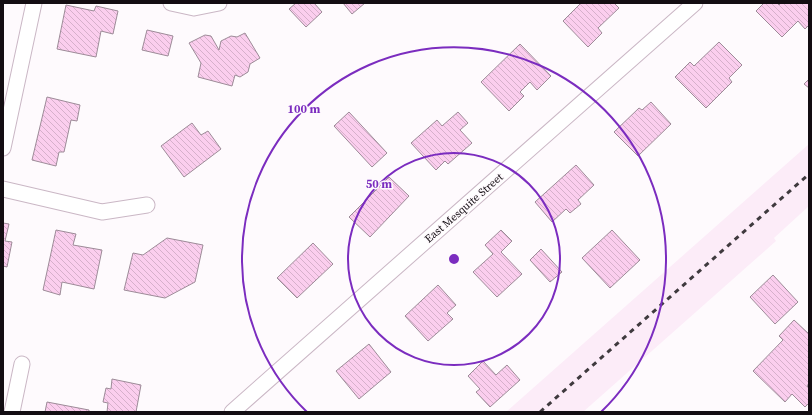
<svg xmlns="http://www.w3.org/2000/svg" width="812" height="415" viewBox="0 0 812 415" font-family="'Source Serif 4',serif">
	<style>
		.built { fill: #fcecf8 }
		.building { fill: url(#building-back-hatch); stroke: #9d8b98 }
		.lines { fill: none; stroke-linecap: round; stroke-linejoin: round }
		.street-casing { stroke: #cab7c5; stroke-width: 17 }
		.street { stroke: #fff; stroke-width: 15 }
		.rail { stroke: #3f3a3e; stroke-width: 3; stroke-dasharray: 5 5; stroke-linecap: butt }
		.ring { fill: none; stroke: #7b2cbf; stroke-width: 2 }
		.labels { text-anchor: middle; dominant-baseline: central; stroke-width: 3; stroke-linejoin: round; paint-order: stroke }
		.street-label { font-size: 11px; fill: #130d12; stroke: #fefafd }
		.centre { fill: #7b2cbf; stroke: #fefafd; stroke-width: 2 }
		.ring-label { font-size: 12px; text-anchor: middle; font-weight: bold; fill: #7b2cbf; stroke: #fefafd; stroke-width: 3; stroke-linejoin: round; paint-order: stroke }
	</style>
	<defs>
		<pattern id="building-back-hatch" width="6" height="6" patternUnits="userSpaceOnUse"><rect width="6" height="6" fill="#fbceee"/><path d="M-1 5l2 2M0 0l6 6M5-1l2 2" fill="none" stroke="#d6b0cb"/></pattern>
	</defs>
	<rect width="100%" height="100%" fill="#fefafd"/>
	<polygon class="built" points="809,144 809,206 774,238 776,241 583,412 506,412"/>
	<g class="building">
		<polygon points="296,3 314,3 322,12 306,27 289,9"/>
		<polygon points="343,3 365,3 352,14"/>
		<polygon points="581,3 614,3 619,8 598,28 602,33 588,47 563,21"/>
		<polygon points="764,3 777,3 779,5 781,3 809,3 809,25 805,29 798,21 782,37 756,11"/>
		<polygon points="66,5 94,11 96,6 118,11 113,34 101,31 96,57 57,49"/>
		<polygon points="147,30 173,36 168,56 142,50"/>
		<polygon points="245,33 260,58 250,64 248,72 240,77 235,75 232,86 198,77 201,63 189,43 205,35 211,36 219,50 221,41 231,36 237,37"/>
		<polygon points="719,42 742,65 729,78 732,82 706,108 675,77 690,62 694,66"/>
		<polygon points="520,44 551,76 537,90 530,82 520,92 524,96 509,111 481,82"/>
		<polygon points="809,79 809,88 804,84"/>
		<polygon points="47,97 80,105 77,121 71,120 64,152 59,152 56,166 32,160"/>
		<polygon points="651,102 671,124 638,156 614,132 639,108 642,110"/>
		<polygon points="349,112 387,153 372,167 334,126"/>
		<polygon points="458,112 468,123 460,130 472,143 448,164 445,161 436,170 411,143 437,120 442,126"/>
		<polygon points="192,123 201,135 208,131 221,149 184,177 161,146"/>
		<polygon points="576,165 594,185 578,200 581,204 570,213 566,209 552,222 535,202"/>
		<polygon points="389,177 409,196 370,237 349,217"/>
		<polygon points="3,223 9,224 5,241 12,242 7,267 3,266"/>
		<polygon points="56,230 76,234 73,245 102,250 94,289 62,282 60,295 43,290"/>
		<polygon points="501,230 512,241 501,252 522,274 497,297 473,272 493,254 485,245"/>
		<polygon points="612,230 640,260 610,288 582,258"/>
		<polygon points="167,238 203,245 195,282 165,298 124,290 133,253 143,255"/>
		<polygon points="313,243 333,264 297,298 277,278"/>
		<polygon points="541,249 562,272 550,282 530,260"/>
		<polygon points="773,275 798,302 775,324 750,297"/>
		<polygon points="438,285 456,305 447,313 453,319 428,341 405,316"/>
		<polygon points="794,320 809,334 809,383 807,386 809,388 809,403 805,407 792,394 785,402 753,371 783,340 779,336"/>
		<polygon points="369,344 391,372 359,399 336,371"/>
		<polygon points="483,361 496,375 507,365 520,380 490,407 476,392 480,389 468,376"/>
		<polygon points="112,379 141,385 136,412 107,412 108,403 103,402 106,388 111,389"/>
		<polygon points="47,402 89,410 89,412 45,412"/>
	</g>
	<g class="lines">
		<g class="street-casing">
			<g id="street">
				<polyline points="171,3 194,8 219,3"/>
				<polyline points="3,148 34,3"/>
				<polyline points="3,189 102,212 147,205"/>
				<polyline points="12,412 22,364"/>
				<polyline points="232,412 695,3"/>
			</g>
		</g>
		<use href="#street" class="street"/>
		<polyline class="rail" points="540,412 809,174"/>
	</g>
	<g class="ring">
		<circle cx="454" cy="259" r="106"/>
		<path d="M307 412A212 212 0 1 1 601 412"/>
	</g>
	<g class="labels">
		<g class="street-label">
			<text transform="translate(464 208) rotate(-41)">East Mesquite Street</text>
		</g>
	</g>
	<circle cx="454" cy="259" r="6" class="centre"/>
	<g class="ring-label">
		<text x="304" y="113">100 m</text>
		<text x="379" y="188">50 m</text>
	</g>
	<rect width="812" height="415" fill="none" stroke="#130d12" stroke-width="8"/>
</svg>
